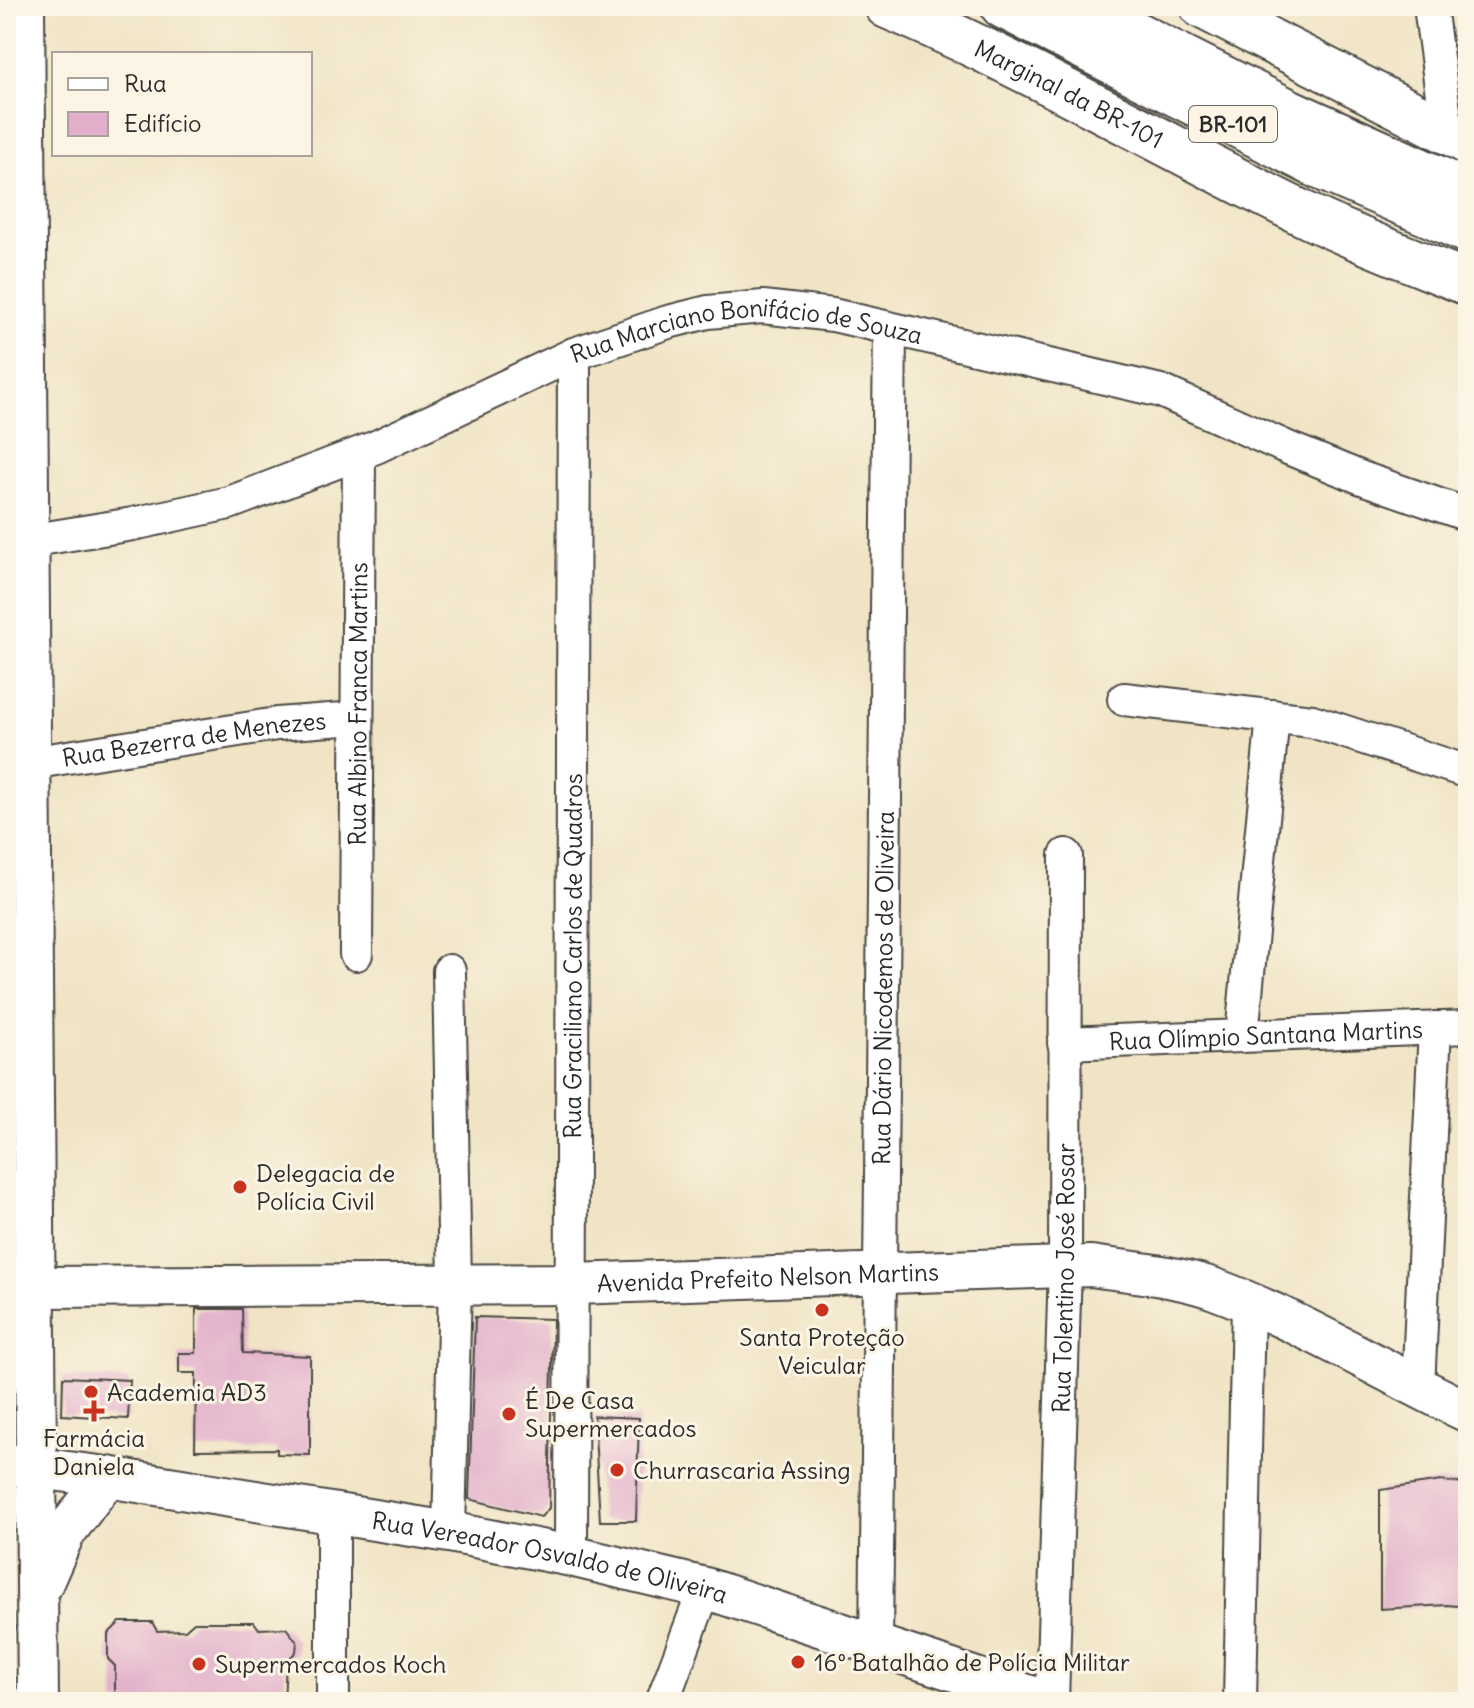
<svg xmlns="http://www.w3.org/2000/svg" width="1474" height="1708" viewBox="0 0 1474 1708" font-family="Delius,sans-serif">
	<style>
		.building { fill: #e2b0cb }
		.lines { fill: none; stroke-linecap: round; stroke-linejoin: round }
		.minor-casing { stroke: #494742; stroke-width: 36 }
		.major-casing { stroke: #494742; stroke-width: 44 }
		.highway-casing { stroke: #494742; stroke-width: 48 }
		.minor { stroke: #fff; stroke-width: 32 }
		.major { stroke: #fff; stroke-width: 40 }
		.highway { stroke: #fff; stroke-width: 44 }
		.poi-dot { fill: #c8321e; stroke: #fcf5e5; stroke-width: 3 }
		.labels { text-anchor: middle; dominant-baseline: central; stroke-width: 6; stroke-linejoin: round; paint-order: stroke }
		.shield { fill: #fcf5e5; stroke: #6a6863; stroke-width: 2 }
		.shield-label { font-size: 22px; font-weight: bold; fill: #2b2b2b }
		.street-label { font-size: 24px; fill: #2b2b2b; stroke: #fcf5e5 }
		.poi-label { font-size: 24px; fill: #2b2b2b; stroke: #fcf5e5; text-anchor: start }
	</style>
	<rect width="100%" height="100%" fill="#fcf5e5"/>
	<filter id="ink" filterUnits="userSpaceOnUse"><feTurbulence type="fractalNoise" baseFrequency=".0125" numOctaves="2"/><feDisplacementMap in="SourceGraphic" scale="16" xChannelSelector="R" yChannelSelector="G"/><feConvolveMatrix kernelMatrix="1 2 1 2 8 2 1 2 1" color-interpolation-filters="sRGB"/></filter>
	<filter id="wash" filterUnits="userSpaceOnUse"><feTurbulence type="fractalNoise" baseFrequency=".006" numOctaves="4" result="noise"/><feDisplacementMap in="SourceGraphic" scale="32" xChannelSelector="R" yChannelSelector="G"/><feGaussianBlur stdDeviation="1.8" result="paint"/><feColorMatrix in="noise" values="0 0 0 0 0 0 0 0 0 0 0 0 0 0 0 0 0 1.4 0 .05"/><feComposite in="paint" operator="in"/></filter>
	<g filter="url(#wash)">
		<rect width="100%" height="100%" fill="#f0e4c5"/>
		<g id="blocks">
			<g class="building">
				<polygon points="196,1309 242,1309 243,1353 310,1356 310,1455 277,1454 277,1449 195,1450 196,1373 179,1373 179,1353 196,1353"/>
				<polygon points="475,1317 553,1319 549,1508 541,1517 469,1499"/>
				<polygon points="63,1377 130,1380 128,1419 62,1415"/>
				<polygon points="594,1416 639,1418 636,1521 600,1521"/>
				<polygon points="1441,1481 1468,1484 1468,1607 1447,1605 1380,1609 1380,1490"/>
				<polygon points="120,1622 152,1622 157,1631 185,1630 194,1622 254,1622 259,1629 286,1628 297,1642 296,1652 286,1662 284,1702 115,1702 115,1666 108,1659 108,1634"/>
			</g>
		</g>
	</g>
	<g filter="url(#ink)">
		<use href="#blocks" fill-opacity="0" stroke="#494742" stroke-width="2"/>
		<g class="lines">
			<g class="minor-casing">
				<g id="minor">
					<polyline points="1430,6 1447,132"/>
					<path id="s1" d="M28,541l105,-17 96,-21 147,-56 198,-93 94,-32 40,-10 55,-5 70,8 328,76 127,57 74,30 106,37"/>
					<polyline points="1124,699 1312,721 1468,772"/>
					<path id="s2" d="M30,763l247,-39 80,-6"/>
					<path id="s3" d="M356,954l3,-499"/>
					<polyline points="449,971 455,1283 449,1532"/>
					<polyline points="1242,1035 1273,716"/>
					<path id="s4" d="M1064,1043l404,-16"/>
					<polyline points="1418,1388 1435,1028"/>
					<path id="s5" d="M571,1556l3,-1202"/>
					<path id="s6" d="M876,1646l14,-1316"/>
					<polyline points="333,1702 333,1514"/>
					<polyline points="662,1702 705,1588"/>
					<path id="s7" d="M1052,1702l13,-437 1,-410"/>
					<polyline points="1240,1702 1248,1303"/>
				</g>
			</g>
			<g class="major-casing">
				<g id="major">
					<polyline points="24,6 38,1702"/>
					<path id="s8" d="M36,1287l538,-3 517,-18c40,6 83,9 121,22 88,32 172,84 256,124"/>
					<path id="s9" d="M6,1464l101,13 342,55 122,24 134,32 343,114"/>
					<polyline points="43,1582 64,1534 107,1477"/>
				</g>
			</g>
			<g class="highway-casing">
				<g id="highway">
					<path id="s10" d="M887,6c142,60 275,139 413,206 55,27 111,48 168,71"/>
					<polyline points="1003,6 1320,167 1468,231"/>
					<polyline points="1080,6 1288,111 1468,192"/>
					<polyline points="1202,6 1468,142"/>
				</g>
			</g>
			<use href="#minor" class="minor"/>
			<use href="#major" class="major"/>
			<use href="#highway" class="highway"/>
		</g>
	</g>
	<g class="poi-dot">
		<circle cx="240" cy="1187" r="8"/>
		<circle cx="822" cy="1310" r="8"/>
		<circle cx="91" cy="1392" r="8"/>
		<path d="M90 1399h8v8h8v8h-8v8h-8v-8h-8v-8h8z"/>
		<circle cx="509" cy="1414" r="8"/>
		<circle cx="617" cy="1470" r="8"/>
		<circle cx="798" cy="1662" r="8"/>
		<circle cx="199" cy="1664" r="8"/>
	</g>
	<g class="labels">
		<rect class="shield" x="1189" y="106" width="88" height="36" rx="6"/>
		<g class="shield-label">
			<text x="1233" y="124">BR-101</text>
		</g>
		<g class="street-label">
			<text stroke="none"><textPath href="#s10" startOffset="202">Marginal da BR-101</textPath></text>
			<text stroke="none"><textPath href="#s1" startOffset="758">Rua Marciano Bonifácio de Souza</textPath></text>
			<text stroke="none"><textPath href="#s3" startOffset="250">Rua Albino Franca Martins</textPath></text>
			<text stroke="none"><textPath href="#s2" startOffset="166">Rua Bezerra de Menezes</textPath></text>
			<text stroke="none"><textPath href="#s5" startOffset="600">Rua Graciliano Carlos de Quadros</textPath></text>
			<text stroke="none"><textPath href="#s6" startOffset="658">Rua Dário Nicodemos de Oliveira</textPath></text>
			<text stroke="none"><textPath href="#s4" startOffset="202">Rua Olímpio Santana Martins</textPath></text>
			<text stroke="none"><textPath href="#s8" startOffset="732">Avenida Prefeito Nelson Martins</textPath></text>
			<text stroke="none"><textPath href="#s7" startOffset="424">Rua Tolentino José Rosar</textPath></text>
			<text stroke="none"><textPath href="#s9" startOffset="552">Rua Vereador Osvaldo de Oliveira</textPath></text>
		</g>
		<g class="poi-label">
			<text x="256" y="1173">Delegacia de<tspan x="256" dy="28">Polícia Civil</tspan></text>
			<text x="822" y="1337" text-anchor="middle">Santa Proteção<tspan x="822" dy="28">Veicular</tspan></text>
			<text x="107" y="1392">Academia AD3</text>
			<text x="525" y="1400">É De Casa<tspan x="525" dy="28">Supermercados</tspan></text>
			<text x="94" y="1438" text-anchor="middle">Farmácia<tspan x="94" dy="28">Daniela</tspan></text>
			<text x="633" y="1470">Churrascaria Assing</text>
			<text x="814" y="1662">16º Batalhão de Polícia Militar</text>
			<text x="215" y="1664">Supermercados Koch</text>
		</g>
	</g>
	<rect width="1474" height="1708" fill="none" stroke="#fcf5e5" stroke-width="32"/>
	<rect x="52" y="52" width="260" height="104" fill="#fcf5e5" stroke="#a8a49b" stroke-width="2"/>
	<rect x="68" y="78" width="40" height="12" fill="#ffffff" stroke="#a8a49b" stroke-width="2"/>
	<text x="124" y="92" font-size="24" fill="#2b2b2b">Rua</text>
	<rect x="68" y="112" width="40" height="24" fill="#e2b0cb" stroke="#a8a49b" stroke-width="2"/>
	<text x="124" y="132" font-size="24" fill="#2b2b2b">Edifício</text>
</svg>
